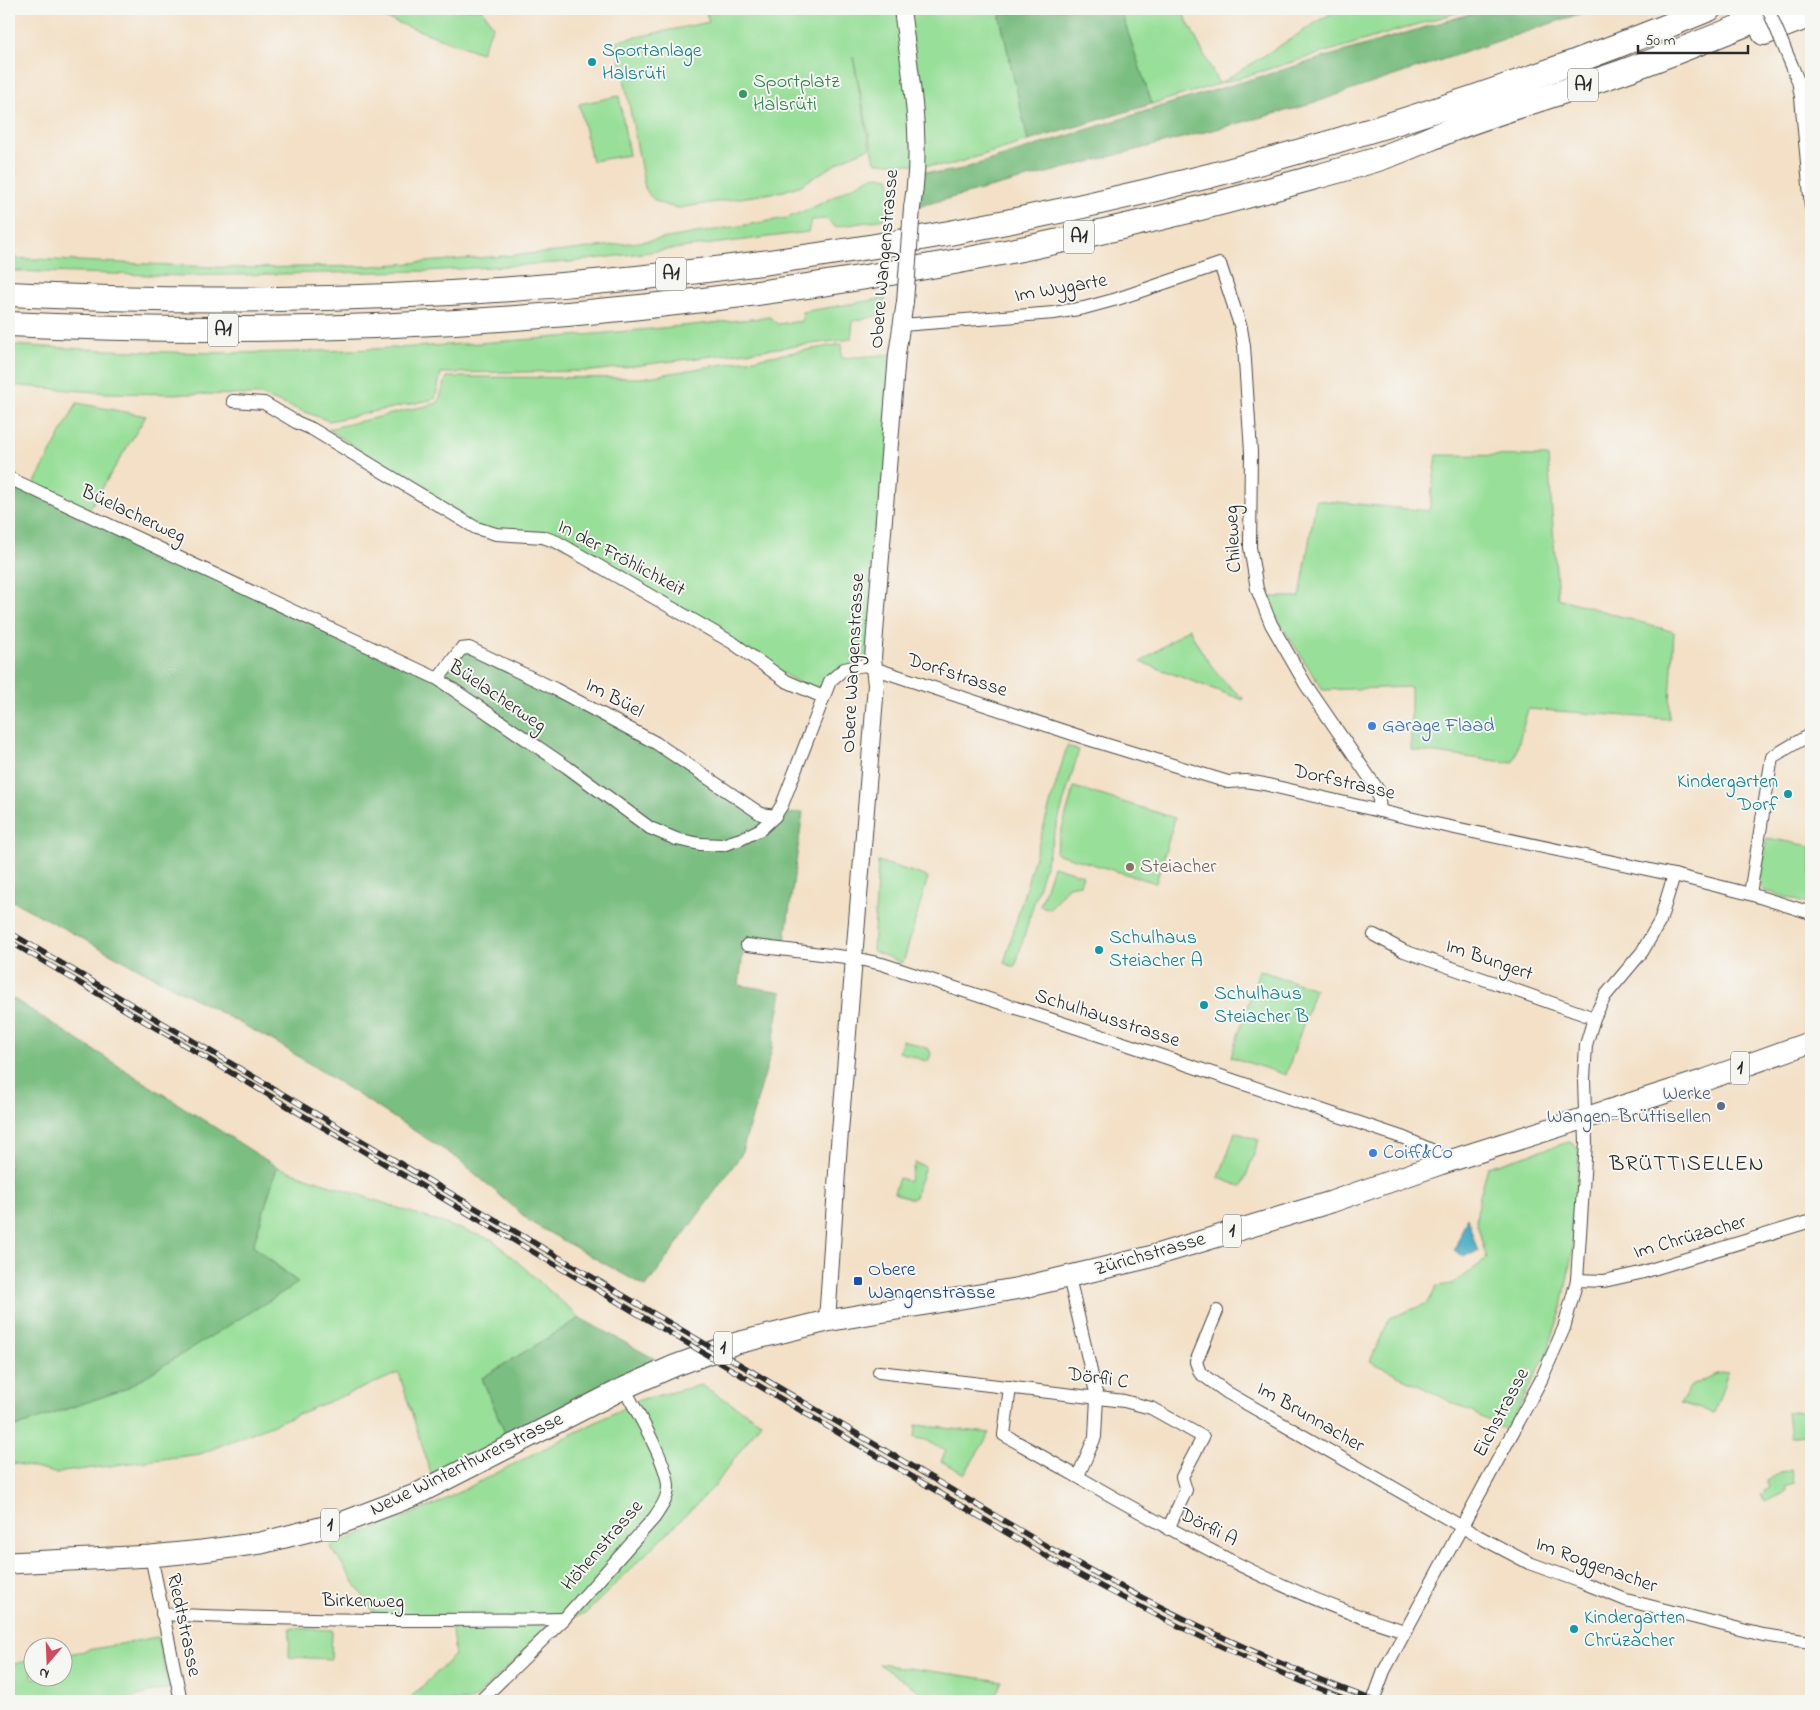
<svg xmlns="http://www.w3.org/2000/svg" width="1820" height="1710" viewBox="0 0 1820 1710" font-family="'Indie Flower',sans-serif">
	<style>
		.green { fill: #98df99; stroke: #628562 }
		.forest { fill: #7abe81; stroke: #527456 }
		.water { fill: #42a8c2; stroke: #366a76 }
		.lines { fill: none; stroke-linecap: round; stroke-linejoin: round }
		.minor-casing { stroke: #494642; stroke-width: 14 }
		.tertiary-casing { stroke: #494642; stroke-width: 18 }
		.primary-casing { stroke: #494642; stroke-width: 23 }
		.motorway-casing { stroke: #494642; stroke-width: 26 }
		.minor { stroke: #fff; stroke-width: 12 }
		.tertiary { stroke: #fff; stroke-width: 16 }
		.primary { stroke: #fff; stroke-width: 21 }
		.motorway { stroke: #fff; stroke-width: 24 }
		.rail-casing { stroke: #2b2b2b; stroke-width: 5.5 }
		.rail { stroke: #f6f6f2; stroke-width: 4; stroke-dasharray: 11; stroke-linecap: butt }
		.minor-bridge-casing { stroke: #494642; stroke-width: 14; stroke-linecap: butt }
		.tertiary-bridge-casing { stroke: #494642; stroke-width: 18; stroke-linecap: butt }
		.minor-bridge { stroke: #fff; stroke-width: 12 }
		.tertiary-bridge { stroke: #fff; stroke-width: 16 }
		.culture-dot { fill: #0f9aa8; stroke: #f6f6f2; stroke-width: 2 }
		.leisure-dot { fill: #2e9e5b; stroke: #f6f6f2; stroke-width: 2 }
		.shop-dot { fill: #3f7fe0; stroke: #f6f6f2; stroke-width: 2 }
		.education-dot { fill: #8d6e63; stroke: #f6f6f2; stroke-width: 2 }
		.service-dot { fill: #5c6f8a; stroke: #f6f6f2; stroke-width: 2 }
		.transit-dot { fill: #1a4fb4; stroke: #f6f6f2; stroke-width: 2 }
		.labels { text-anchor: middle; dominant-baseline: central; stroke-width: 4; stroke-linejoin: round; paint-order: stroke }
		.shield { fill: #f6f6f2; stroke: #686867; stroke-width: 1 }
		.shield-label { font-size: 19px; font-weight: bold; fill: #2b2b2b }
		.culture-label { font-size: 20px; fill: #0d838f; stroke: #f6f6f2; text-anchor: start }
		.leisure-label { font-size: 20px; fill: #27864d; stroke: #f6f6f2; text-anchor: start }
		.street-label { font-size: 20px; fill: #2b2b2b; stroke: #f6f6f2 }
		.shop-label { font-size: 20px; fill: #366cbe; stroke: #f6f6f2; text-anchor: start }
		.education-label { font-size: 20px; fill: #785e54; stroke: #f6f6f2; text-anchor: start }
		.service-label { font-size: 20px; fill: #4e5e75; stroke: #f6f6f2; text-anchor: end }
		.transit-label { font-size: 20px; fill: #164399; stroke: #f6f6f2; text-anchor: start }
		.quarter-label { font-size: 22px; letter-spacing: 1px; fill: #2b2b2b; stroke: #f6f6f2 }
	</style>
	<rect width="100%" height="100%" fill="#f6f6f2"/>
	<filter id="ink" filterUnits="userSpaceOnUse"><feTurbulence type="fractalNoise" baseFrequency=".02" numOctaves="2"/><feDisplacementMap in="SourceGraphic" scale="10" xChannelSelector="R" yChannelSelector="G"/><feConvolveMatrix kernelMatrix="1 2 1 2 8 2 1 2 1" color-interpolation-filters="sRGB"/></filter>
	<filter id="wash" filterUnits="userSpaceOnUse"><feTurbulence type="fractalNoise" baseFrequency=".0096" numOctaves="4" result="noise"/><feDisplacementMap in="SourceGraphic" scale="20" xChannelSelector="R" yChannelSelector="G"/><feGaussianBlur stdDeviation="1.12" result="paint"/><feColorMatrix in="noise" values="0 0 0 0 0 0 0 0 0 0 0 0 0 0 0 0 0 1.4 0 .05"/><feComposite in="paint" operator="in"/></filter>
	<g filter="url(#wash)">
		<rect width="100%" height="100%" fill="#f3e0c6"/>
		<g class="green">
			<polygon points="360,9 482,9 493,26 481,53"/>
			<path d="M705,9h299l-4,8 28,124 -81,25 -72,-4 -22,-105 17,91 -24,10 -45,27 -17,6 -105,17c-16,-3 -26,-5 -34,-20l-28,-147 92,-19z"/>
			<polygon points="1120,9 1181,9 1219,84 1338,9 1469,9 1152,104"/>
			<polygon points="619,96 629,155 592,161 579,104"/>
			<polygon points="879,176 889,178 896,199 892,218 835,227 826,219 811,220 808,232 570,262 426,271 185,276 9,271 9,258 238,268 372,266 556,252 655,240 787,218 818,205 871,177"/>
			<path d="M885,298l2,16 -34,7 -2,18 -259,32 -151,2 -6,26 -106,22 -69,-26 -153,-2 -98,-8v-40c93,5 186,10 280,7 161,-4 321,-18 481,-35l7,7 26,-3 -1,-9z"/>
			<polygon points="842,344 841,358 897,354 873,658 844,669 823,697 557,542 476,528 328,429 438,403 447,377 642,378"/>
			<polygon points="77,403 146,416 88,511 33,486"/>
			<polygon points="1437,455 1548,456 1558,598 1674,632 1669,719 1528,709 1513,763 1411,750 1411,687 1323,690 1263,597 1300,597 1316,500 1429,511"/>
			<path d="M1189,628c13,28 31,52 55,71l-1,1 -102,-38z"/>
			<polygon points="1067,746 1079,750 1015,967 1004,963"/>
			<polygon points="1074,787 1175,818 1156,883 1055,853"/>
			<polygon points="1767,838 1811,846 1811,905 1763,890 1759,880"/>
			<polygon points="878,861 928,877 903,963 873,951"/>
			<polygon points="1053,866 1083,875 1080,884 1068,886 1050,909 1040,906"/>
			<polygon points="1259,970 1315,989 1286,1075 1231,1057"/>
			<polygon points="903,1040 929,1049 931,1054 928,1062 899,1052"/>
			<polygon points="1235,1132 1259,1140 1242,1187 1219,1178"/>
			<polygon points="1569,1142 1574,1144 1579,1152 1572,1254 1562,1307 1547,1353 1507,1430 1370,1361 1390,1318 1428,1303 1437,1286 1452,1284 1487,1259 1476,1220 1480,1195 1488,1167"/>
			<polygon points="915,1163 925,1166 915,1197 911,1199 894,1193 899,1178 909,1181"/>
			<polygon points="277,1167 493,1240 580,1318 482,1378 507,1438 431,1474 399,1373 200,1454 55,1473 9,1462 9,1429 125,1389 298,1282 253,1246"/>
			<polygon points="1728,1372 1714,1413 1680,1403 1690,1387 1716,1374"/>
			<polygon points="701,1385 761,1422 714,1487 585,1614 564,1619 544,1633 472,1701 407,1701 455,1655 450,1615 377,1617 330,1546 434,1505 639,1400"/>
			<polygon points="1811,1410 1811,1434 1790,1437 1787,1413"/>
			<polygon points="916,1425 990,1433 964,1474 941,1461 946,1451 926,1440 915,1438"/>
			<polygon points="1792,1469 1794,1483 1785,1486 1787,1491 1765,1502 1760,1495 1765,1493 1764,1490 1770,1487 1767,1481 1781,1472"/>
			<polygon points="290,1628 332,1630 331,1659 289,1657"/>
			<polygon points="157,1637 170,1688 133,1697 134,1701 9,1701 9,1665 32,1660 32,1678 62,1678 63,1655"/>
			<polygon points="879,1664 1002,1681 993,1701 934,1701"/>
		</g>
		<g class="forest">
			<polygon points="1004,9 1120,9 1152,104 1028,141 1000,17"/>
			<polygon points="1486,9 1594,9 1301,107 912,208 916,170 940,173 962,169 1162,106"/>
			<polygon points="9,478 438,679 461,649 555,689 775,816 803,812 783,955 743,951 739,985 782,992 771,1053 741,1155 646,1287 532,1223 457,1158 277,1043 9,899"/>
			<polygon points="9,996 277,1167 253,1246 298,1283 125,1389 9,1429"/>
			<polygon points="580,1318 655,1359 507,1438 482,1378"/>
		</g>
		<polygon class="water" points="1467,1217 1478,1252 1463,1256 1454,1251"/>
	</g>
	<g filter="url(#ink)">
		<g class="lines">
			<g class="minor-casing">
				<g id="minor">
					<polyline points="1792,66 1798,81 1801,97 1811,207"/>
					<polyline points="902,325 1054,313 1084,308 1117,299 1220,264 1241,328 1244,346 1251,452 1250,547 1257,589 1271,624 1306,685 1378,790 1380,811"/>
					<polyline points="233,401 264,403 296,422 312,429 476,528 496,534 543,537 557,542 733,643 786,681 823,697"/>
					<polyline points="9,478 438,679 567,767 650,828 676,839 700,844 722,845 741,839 761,829 775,816 782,805 830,681 844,669 864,665 1088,739 1228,782 1246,781 1264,784 1427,822 1674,875 1750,894 1811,913"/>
					<polyline points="438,679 461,649 469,648 555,689 656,743 761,814 775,816"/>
					<polyline points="1750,894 1772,757 1811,734"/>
					<polyline points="1374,935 1404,951 1594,1018"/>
					<polyline points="747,945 854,958 882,964 1129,1045 1404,1138 1436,1152 1440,1164"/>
					<polyline points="1069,1277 1097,1397 1095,1437 1078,1476"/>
					<polyline points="1577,1280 1604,1281 1640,1273 1811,1221"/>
					<polyline points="1217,1311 1196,1362 1200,1373 1228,1393 1478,1536 1529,1563 1579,1581 1626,1600 1763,1635 1811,1642"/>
					<polyline points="879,1372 1124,1401 1151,1408 1203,1437 1182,1477 1186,1490 1168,1529"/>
					<path d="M1010,1387l-6,48c131,73 257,154 401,196"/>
					<polyline points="151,1556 181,1701"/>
					<path d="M162,1614c134,7 268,7 402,5"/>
					<path d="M480,1701l84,-82 90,-101c6,-9 14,-19 14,-31 0,-23 -32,-77 -44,-99"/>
					<polyline points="1373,1701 1384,1671 1541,1380 1564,1328 1577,1280 1586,1143 1584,1079 1586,1045 1594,1018 1605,996 1642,952 1660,921 1674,875"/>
				</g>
			</g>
			<g class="tertiary-casing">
				<g id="tertiary">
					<path d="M902,9c8,65 22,133 10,199"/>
					<polyline points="827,1321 838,1157 876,685 873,658 897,354 905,302"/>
				</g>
			</g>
			<g class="primary-casing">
				<polyline id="primary" points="9,1563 151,1556 202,1551 261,1543 344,1522 415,1495 624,1388 674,1366 737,1343 827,1321 1020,1288 1146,1258 1331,1202 1440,1164 1705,1080 1811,1042"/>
			</g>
			<g class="motorway-casing">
				<g id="motorway">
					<polyline points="1764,33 1811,15"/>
					<path d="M9,294c576,30 1167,-63 1700,-285"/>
					<path d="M9,324c344,17 689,-9 1027,-78 80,-17 160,-36 240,-58 35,-10 71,-19 105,-30 26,-9 51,-21 77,-31 54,-20 110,-36 164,-55 55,-19 108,-42 162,-63"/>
				</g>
			</g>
			<use href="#minor" class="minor"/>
			<use href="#tertiary" class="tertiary"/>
			<use href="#primary" class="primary"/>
			<use href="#motorway" class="motorway"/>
			<g class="rail-casing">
				<g id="rail">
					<path d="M9,932l1041,616c105,59 212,112 326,153"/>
					<path d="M9,941l1037,615c99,56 199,105 305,145"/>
				</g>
			</g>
			<use href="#rail" class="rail"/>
			<g class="minor-bridge-casing">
				<polyline id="minor-bridge" points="1768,9 1792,66"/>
			</g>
			<g class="tertiary-bridge-casing">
				<polyline id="tertiary-bridge" points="905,302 912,208"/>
			</g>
			<use href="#minor-bridge" class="minor-bridge"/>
			<use href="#tertiary-bridge" class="tertiary-bridge"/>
		</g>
	</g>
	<g class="culture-dot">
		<circle cx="592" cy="62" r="5"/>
		<circle cx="1788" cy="794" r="5"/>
		<circle cx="1099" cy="950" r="5"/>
		<circle cx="1204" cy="1005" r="5"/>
		<circle cx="1574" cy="1629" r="5"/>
	</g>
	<circle class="leisure-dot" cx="743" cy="94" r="5"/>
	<g class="shop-dot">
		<circle cx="1372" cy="726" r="5"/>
		<circle cx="1373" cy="1153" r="5"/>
	</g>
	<circle class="education-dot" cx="1130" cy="867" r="5"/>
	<circle class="service-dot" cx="1721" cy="1106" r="5"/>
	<rect class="transit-dot" x="853" y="1276" width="10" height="10" rx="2.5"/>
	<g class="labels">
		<g class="shield">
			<rect x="1568" y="68.5" width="30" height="33" rx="4"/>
			<rect x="1064" y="220.5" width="30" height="33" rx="4"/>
			<rect x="656" y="257.5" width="30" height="33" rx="4"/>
			<rect x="208" y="313.5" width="30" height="33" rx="4"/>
			<rect x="1731" y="1051.5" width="18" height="33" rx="4"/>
			<rect x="1223" y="1214.5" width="18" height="33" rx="4"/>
			<rect x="714" y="1331.5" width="18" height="33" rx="4"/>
			<rect x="321" y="1508.5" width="18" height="33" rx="4"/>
		</g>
		<g class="shield-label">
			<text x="1583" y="85">A1</text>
			<text x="1079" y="237">A1</text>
			<text x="671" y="274">A1</text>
			<text x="223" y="330">A1</text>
			<text x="1740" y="1068">1</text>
			<text x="1232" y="1231">1</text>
			<text x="723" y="1348">1</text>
			<text x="330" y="1525">1</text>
		</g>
		<g class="culture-label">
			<text x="602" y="51">Sportanlage<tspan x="602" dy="23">Halsrüti</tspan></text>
			<text x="1778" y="782" text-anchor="end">Kindergarten<tspan x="1778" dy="23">Dorf</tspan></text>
			<text x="1109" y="938">Schulhaus<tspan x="1109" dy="23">Steiacher A</tspan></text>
			<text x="1214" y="994">Schulhaus<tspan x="1214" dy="23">Steiacher B</tspan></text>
			<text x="1584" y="1618">Kindergarten<tspan x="1584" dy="23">Chrüzacher</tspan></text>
		</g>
		<g class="leisure-label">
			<text x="753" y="82">Sportplatz<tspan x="753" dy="23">Halsrüti</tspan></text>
		</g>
		<g class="street-label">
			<text transform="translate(885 259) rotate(-85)">Obere Wangenstrasse</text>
			<text transform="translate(1061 289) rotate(-10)">Im Wygarte</text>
			<text transform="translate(133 515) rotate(25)">Büelacherweg</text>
			<text transform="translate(1234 539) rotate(-93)">Chileweg</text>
			<text transform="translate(621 559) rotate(28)">In der Fröhlichkeit</text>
			<text transform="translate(854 663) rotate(-87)">Obere Wangenstrasse</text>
			<text transform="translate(957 676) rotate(18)">Dorfstrasse</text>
			<text transform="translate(497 697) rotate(34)">Büelacherweg</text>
			<text transform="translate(614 699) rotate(28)">Im Büel</text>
			<text transform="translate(1344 783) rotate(13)">Dorfstrasse</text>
			<text transform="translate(1489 961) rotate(19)">Im Bungert</text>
			<text transform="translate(1107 1019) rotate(18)">Schulhausstrasse</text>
			<text transform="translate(1690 1238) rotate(-16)">Im Chrüzacher</text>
			<text transform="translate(1150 1255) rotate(-16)">Zürichstrasse</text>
			<text transform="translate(1098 1379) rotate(8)">Dörfli C</text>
			<text transform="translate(1502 1413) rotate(-62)">Eichstrasse</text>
			<text transform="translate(1310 1418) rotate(30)">Im Brunnacher</text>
			<text transform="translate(467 1465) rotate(-26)">Neue Winterthurerstrasse</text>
			<text transform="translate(1208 1528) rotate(27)">Dörfli A</text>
			<text transform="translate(603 1546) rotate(-49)">Höhenstrasse</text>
			<text transform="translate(1596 1566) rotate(20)">Im Roggenacher</text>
			<text transform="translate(363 1602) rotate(1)">Birkenweg</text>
			<text transform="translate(183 1625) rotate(78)">Riedtstrasse</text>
		</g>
		<g class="shop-label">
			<text x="1382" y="726">Garage Flaad</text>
			<text x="1383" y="1153">Coiff&amp;Co</text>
		</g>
		<g class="education-label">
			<text x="1140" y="867">Steiacher</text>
		</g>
		<g class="service-label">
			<text x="1711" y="1094">Werke<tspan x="1711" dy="23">Wangen-Brüttisellen</tspan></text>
		</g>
		<g class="transit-label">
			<text x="868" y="1270">Obere<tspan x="868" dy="23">Wangenstrasse</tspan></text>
		</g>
		<g class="quarter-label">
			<text x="1687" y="1165">BRÜTTISELLEN</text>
		</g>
	</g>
	<rect width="1820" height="1710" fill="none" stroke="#f6f6f2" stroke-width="30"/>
	<g transform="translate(48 1662) rotate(199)"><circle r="24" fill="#f6f6f2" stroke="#a5a5a2"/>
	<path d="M0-4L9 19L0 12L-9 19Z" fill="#d1495b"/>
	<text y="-8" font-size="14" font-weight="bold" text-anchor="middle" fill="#2b2b2b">N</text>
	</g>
	<path d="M1638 45v8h110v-8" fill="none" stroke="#2b2b2b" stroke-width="2.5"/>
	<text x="1645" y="45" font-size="15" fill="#2b2b2b" stroke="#f6f6f2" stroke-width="4" paint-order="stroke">50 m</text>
</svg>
